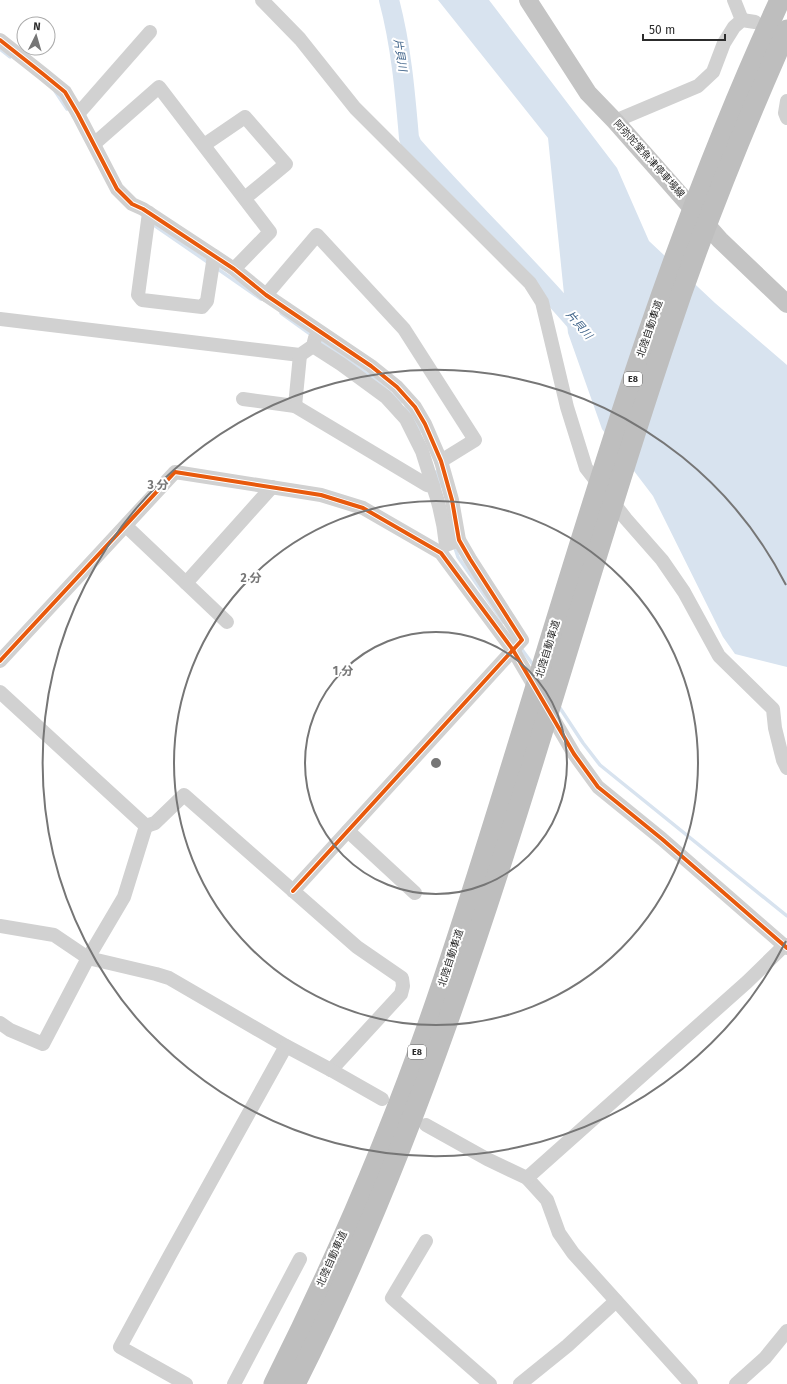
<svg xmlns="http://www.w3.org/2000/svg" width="787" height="1384" viewBox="0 0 787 1384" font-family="'Fira Sans','Noto Sans JP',sans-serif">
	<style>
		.water { fill: #d8e3ef }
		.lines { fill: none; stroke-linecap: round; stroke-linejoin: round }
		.stream { stroke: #d8e3ef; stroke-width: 3.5 }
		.river { stroke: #d8e3ef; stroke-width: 20 }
		.minor { stroke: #d1d1d1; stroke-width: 14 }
		.major { stroke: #c4c4c4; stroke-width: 18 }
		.highway { stroke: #bebebe; stroke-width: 21 }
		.cycleway-casing { stroke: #fff; stroke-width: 6 }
		.cycleway { stroke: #e8590c; stroke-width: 4 }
		.ring { fill: none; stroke: #767676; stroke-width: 2 }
		.labels { text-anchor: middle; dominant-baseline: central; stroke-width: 4; stroke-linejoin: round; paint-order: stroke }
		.shield { fill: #fff; stroke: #6b6b6b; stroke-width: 1 }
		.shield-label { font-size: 9px; font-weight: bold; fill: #2c2c2c }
		.street-label { font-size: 10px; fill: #2c2c2c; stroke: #fff }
		.water-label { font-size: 11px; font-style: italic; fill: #3f6389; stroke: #fff }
		.centre { fill: #767676; stroke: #fff; stroke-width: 2 }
		.ring-label { font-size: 12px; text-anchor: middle; font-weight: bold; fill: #767676; stroke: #fff; stroke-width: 4; stroke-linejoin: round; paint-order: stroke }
	</style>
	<rect width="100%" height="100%" fill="#fff"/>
	<polygon class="water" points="438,0 489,0 617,168 649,241 715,303 787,365 787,667 735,654 723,637 653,496 602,429 568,333 548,138"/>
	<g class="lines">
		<g class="stream">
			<polyline points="0,49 10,57"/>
			<polyline points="55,91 67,109"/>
			<polyline points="151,223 209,263"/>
			<polyline points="215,267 261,299"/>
			<polyline points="281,313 313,336"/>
			<polyline points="319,340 370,376 401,402"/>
			<polyline points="406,406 420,432"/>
			<polyline points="436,472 441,486"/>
			<polyline points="454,545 458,557 503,622"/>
			<polyline points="520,647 534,666"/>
			<polyline points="558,705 583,743 600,765 787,916"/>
		</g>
		<path class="river" d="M389,0c12,45 16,91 20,138l3,7c55,63 117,121 171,185"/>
		<g class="minor">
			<polyline points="262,0 300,39 355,108 530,283 542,302 567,407 586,468 626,519 662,560 684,592 719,656 773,709 775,728 783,760 787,768"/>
			<polyline points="734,0 742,20"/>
			<polyline points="0,40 43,74 65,92 78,114 117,189 132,204 143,209 234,269 266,295 371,366 397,387 415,407 425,424 441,461 452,500 459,540 470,559 522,640 293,891"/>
			<polyline points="787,101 785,113 787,118"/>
			<polyline points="78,114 150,32"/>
			<polyline points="615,121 698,86 713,72 724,43 734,27 742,20 755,22"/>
			<polyline points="94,144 159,87 270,232 234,269"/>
			<polyline points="204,145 245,117 286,164 245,198"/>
			<polyline points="149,213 138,295 142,300 202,307 207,301 214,256"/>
			<polyline points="266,295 317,235 404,329 475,440 441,461"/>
			<polyline points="0,319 300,355 313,346 315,338"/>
			<polyline points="243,399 295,406 300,355"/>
			<polyline points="295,406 427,485 433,486 422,451 406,419 386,397 341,364 313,346"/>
			<path d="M433,486c7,20 11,39 13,59l13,-5"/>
			<polyline points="126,526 186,583 272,487"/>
			<polyline points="186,583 227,622"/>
			<polyline points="0,661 175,472 321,495 363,508 441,553 513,650 574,754 598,787 662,839 787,948"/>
			<polyline points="0,692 146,826"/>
			<polyline points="146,826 155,823 184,795 357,947 402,978 403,986 401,994 331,1070"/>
			<polyline points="348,831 415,893"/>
			<polyline points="0,926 54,935 88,958 156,974 169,978 286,1046 331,1070 382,1099"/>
			<polyline points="0,1023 10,1030 43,1044 88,958 124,897 146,826"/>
			<polyline points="426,1125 487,1159 527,1178 547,1200 559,1233 573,1253 691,1384"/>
			<polyline points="527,1178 747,982 785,945"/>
			<polyline points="426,1241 392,1298 490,1384"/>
			<polyline points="186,1384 120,1347 170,1255 286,1046"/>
			<polyline points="234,1384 300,1259"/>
			<polyline points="520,1384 567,1346 616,1301"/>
			<polyline points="736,1384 765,1358 787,1331"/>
		</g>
		<polyline class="major" points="528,0 588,93 615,121 720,240 787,304"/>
		<g class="highway">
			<path d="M274,1384c65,-130 123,-265 169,-403 110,-328 191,-666 337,-981"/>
			<path d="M295,1384c169,-333 254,-699 373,-1051 34,-103 75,-204 119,-303"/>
		</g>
		<g class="cycleway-casing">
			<g id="cycleway">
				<polyline points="0,40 43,74 65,92 78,114 117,189 132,204 143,209 234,269 266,295 371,366 397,387 415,407 425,424 441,461 452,500 459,540 470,559 522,640 293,891"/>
				<polyline points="0,661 175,472 321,495 363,508 441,553 513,650 574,754 598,787 662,839 787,948"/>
			</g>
		</g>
		<use href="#cycleway" class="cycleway"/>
	</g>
	<g class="ring">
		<circle cx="436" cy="763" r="131"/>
		<circle cx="436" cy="763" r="262"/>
		<path d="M786 941A393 393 0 1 1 786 585"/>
	</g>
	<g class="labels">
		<g class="shield">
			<rect x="624" y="372" width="18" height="14" rx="3"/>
			<rect x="408" y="1045" width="18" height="14" rx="3"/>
		</g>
		<g class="shield-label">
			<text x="633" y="379">E8</text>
			<text x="417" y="1052">E8</text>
		</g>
		<g class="street-label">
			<text transform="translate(649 159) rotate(48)">阿弥陀堂魚津停車場線</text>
			<text transform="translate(650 329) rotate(-71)">北陸自動車道</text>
			<text transform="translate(548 649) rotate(-73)">北陸自動車道</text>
			<text transform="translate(451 958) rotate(-72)">北陸自動車道</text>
			<text transform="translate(332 1259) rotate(-66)">北陸自動車道</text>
		</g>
		<g class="water-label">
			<text transform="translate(400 55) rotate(81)">片貝川</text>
			<text transform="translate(579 325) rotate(49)">片貝川</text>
		</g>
	</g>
	<circle cx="436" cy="763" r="6" class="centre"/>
	<g class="ring-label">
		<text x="158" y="489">3 分</text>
		<text x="251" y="582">2 分</text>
		<text x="343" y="675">1 分</text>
	</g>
	<g transform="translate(36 36) rotate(5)"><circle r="19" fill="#ffffff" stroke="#ababab"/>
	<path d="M0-3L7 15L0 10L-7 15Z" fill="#767676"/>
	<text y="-6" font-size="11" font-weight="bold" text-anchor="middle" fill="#2c2c2c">N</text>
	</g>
	<path d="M643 34v6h82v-6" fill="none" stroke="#2c2c2c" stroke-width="2"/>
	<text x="649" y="34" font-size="12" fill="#2c2c2c" stroke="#ffffff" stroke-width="3" paint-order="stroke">50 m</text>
</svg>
